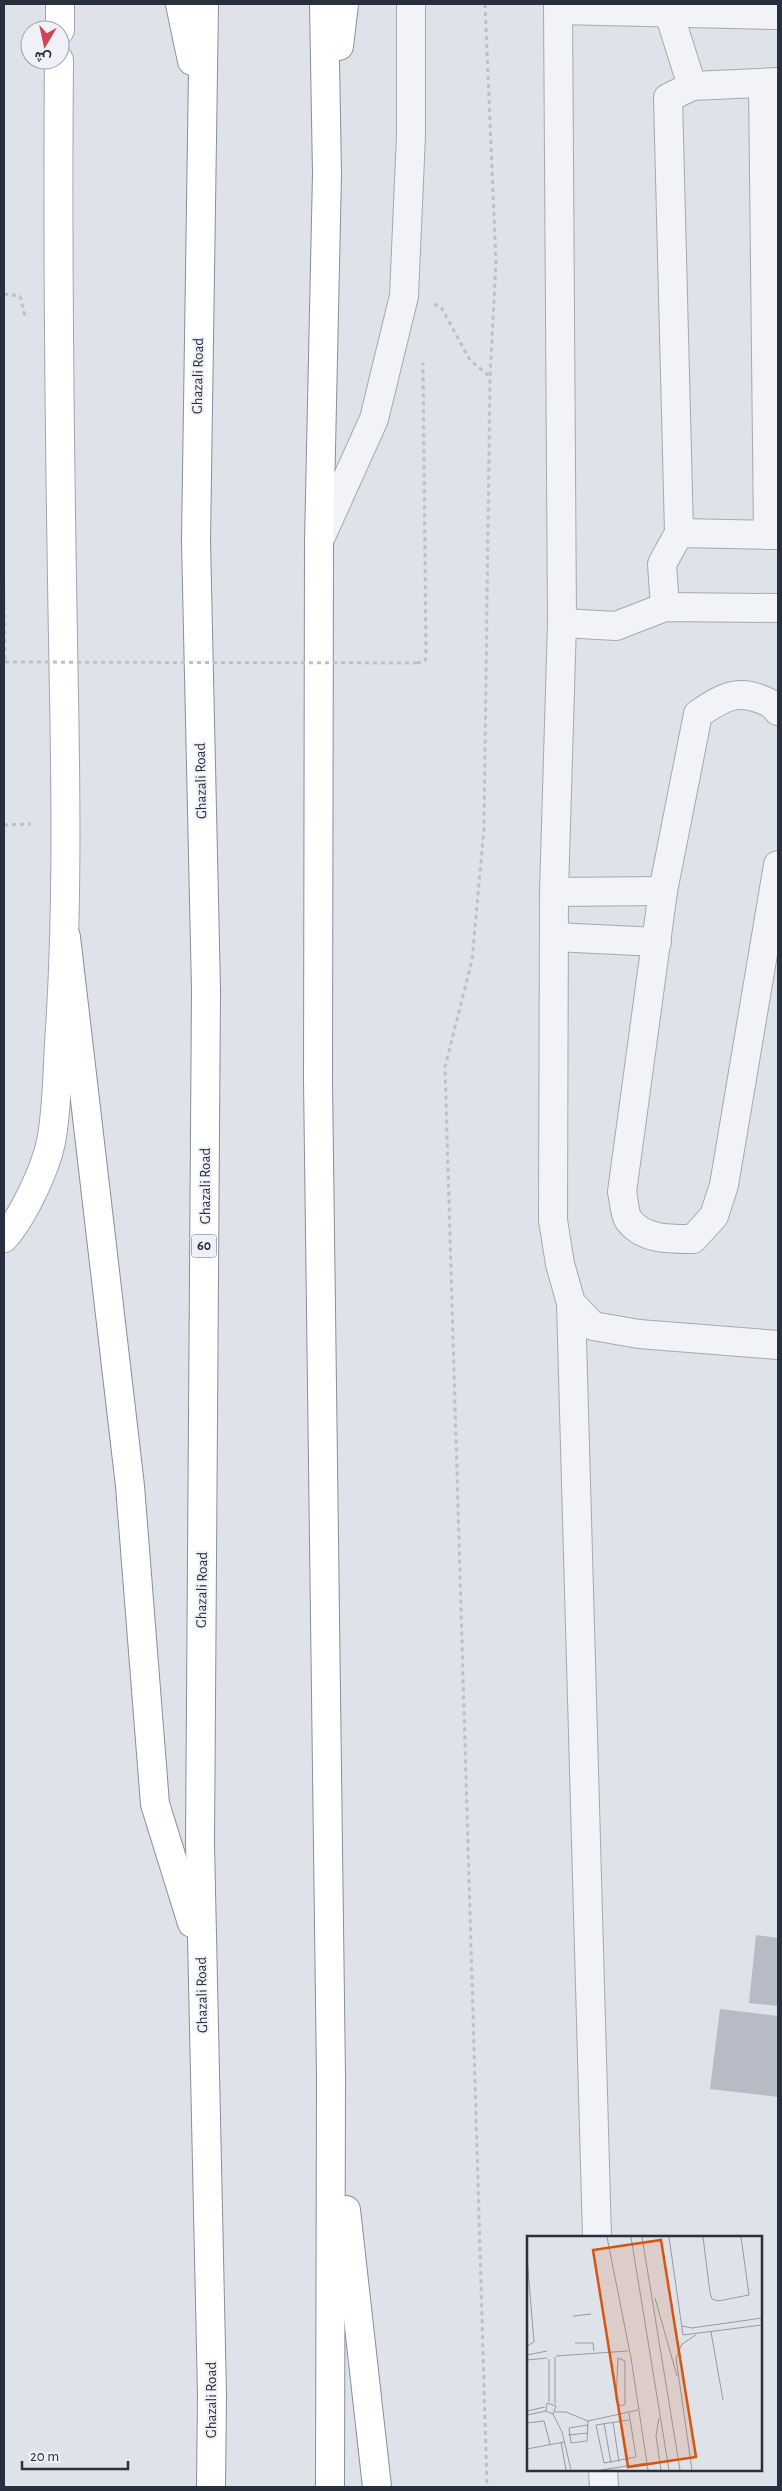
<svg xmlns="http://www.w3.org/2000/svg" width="782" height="2491" viewBox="0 0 782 2491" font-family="'Alegreya Sans',Vazirmatn,sans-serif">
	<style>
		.building { fill: #b6bbc5 }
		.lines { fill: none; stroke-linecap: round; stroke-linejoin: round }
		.minor-casing { stroke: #a4a9b2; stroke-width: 30 }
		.major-casing { stroke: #9fa6b4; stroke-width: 30 }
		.highway-casing { stroke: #878f9f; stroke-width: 30 }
		.path { stroke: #bdc0c7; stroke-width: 3; stroke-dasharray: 4 4; stroke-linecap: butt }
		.minor { stroke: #f2f3f7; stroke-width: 28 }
		.major { stroke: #fff; stroke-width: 28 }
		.highway { stroke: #fff; stroke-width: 28 }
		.path-bridge { stroke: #bdc0c7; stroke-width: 3; stroke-dasharray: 4 4; stroke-linecap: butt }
		.labels { text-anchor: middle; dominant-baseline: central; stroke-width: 4; stroke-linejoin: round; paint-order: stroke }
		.shield { fill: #eff1f6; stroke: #646976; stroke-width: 1 }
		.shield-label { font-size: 14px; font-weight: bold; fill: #282f3f }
		.street-label { font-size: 15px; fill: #282f3f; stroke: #eff1f6 }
		.inset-road { fill: none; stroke: #969aa4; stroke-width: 1 }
		.view { fill: #d55511; fill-opacity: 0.15; stroke: #d55511; stroke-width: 2.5 }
		.inset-edge { fill: none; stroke: #282f3f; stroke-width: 2.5 }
	</style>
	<rect width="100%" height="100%" fill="#dfe2e8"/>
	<g class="building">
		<polygon points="756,1935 778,1938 778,2006 749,2003"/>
		<polygon points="720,2009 778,2016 778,2097 710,2089"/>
	</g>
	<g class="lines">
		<g class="minor-casing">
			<g id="minor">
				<polyline points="558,4 562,623 554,892 553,1220 560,1264 571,1303 597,2237"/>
				<polyline points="558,10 778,15"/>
				<polyline points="669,13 692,86"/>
				<polyline points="763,83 768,535"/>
				<polyline points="679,533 778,535"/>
				<polyline points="319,541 374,419 404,296 411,135 411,4"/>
				<polyline points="665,607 662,564 679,533 668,98 692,86 778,82"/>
				<polyline points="562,623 616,626 665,607 778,608"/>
				<path d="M778,711c-4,-6 -8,-8 -15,-11 -28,-12 -42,-1 -65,14l-35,177 -41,301c2,7 2,20 6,27 14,21 43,20 65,20l21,-23 10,-31 54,-320"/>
				<polyline points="554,892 663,891"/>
				<polyline points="555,937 657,942"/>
				<polyline points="571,1303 593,1326 639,1334 778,1345"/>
				<polyline points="603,2470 604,2487"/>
			</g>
		</g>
		<g class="major-casing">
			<g id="major">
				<polyline points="60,30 60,4"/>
				<path d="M4,1238c19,-21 41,-68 47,-96 7,-37 6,-76 9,-113 7,-112 6,-223 4,-335 -4,-211 -7,-422 -5,-634"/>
			</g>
		</g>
		<g class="highway-casing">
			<g id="highway">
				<polyline points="180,4 192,61"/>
				<polyline points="204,4 196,541 206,990 200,1844 212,2394 211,2487"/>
				<polyline points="324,4 327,174 319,541 318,1079 331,2078 330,2487"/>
				<polyline points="339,46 344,4"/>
				<polyline points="66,937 130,1486 155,1804 192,1923"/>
				<polyline points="346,2210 377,2487"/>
			</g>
		</g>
		<g class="path">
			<polyline points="485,4 496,262 490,377 484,829 472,960 445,1067 487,2487"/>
			<polyline points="4,294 20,296 25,316"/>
			<polyline points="434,304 441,307 470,360 490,377"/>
			<polyline points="4,583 5,662"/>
			<polyline points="417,663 425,661 426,656 423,363"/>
			<polyline points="4,825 31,824"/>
		</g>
		<use href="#minor" class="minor"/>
		<use href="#major" class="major"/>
		<use href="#highway" class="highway"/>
		<polyline class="path-bridge" points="5,662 417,663"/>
	</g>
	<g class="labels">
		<rect class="shield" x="191.5" y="1234.5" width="25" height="23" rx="4"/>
		<g class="shield-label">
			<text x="204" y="1246">60</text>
		</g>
		<g class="street-label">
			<text transform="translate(198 376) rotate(-89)">Ghazali Road</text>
			<text transform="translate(201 781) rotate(-91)">Ghazali Road</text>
			<text transform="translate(205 1186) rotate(-90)">Ghazali Road</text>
			<text transform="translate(202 1590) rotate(-89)">Ghazali Road</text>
			<text transform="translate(202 1995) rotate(-91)">Ghazali Road</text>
			<text transform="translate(211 2400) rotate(-90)">Ghazali Road</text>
		</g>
	</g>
	<g transform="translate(527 2236)">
		<rect width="235" height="235" fill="#dfe2e8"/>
		<path class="inset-road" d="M80,1l24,121 17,112M104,1l38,233M115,1l38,233M142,1l14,98 79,-10M176,1l7,56 2,6 6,2 31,-6 -8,-58M0,21l7,85 -7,4M128,62l22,78M46,80l18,-2M155,90l10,2 70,-10M184,96l12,68M48,107h18l1,8M0,119l20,-4M29,120l72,-5M28,121v47M91,122l7,3v43l-4,2 -5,-5zM22,123v43M0,124l20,-2M0,175l18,-4M28,176h11l22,9 50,-11M26,178l9,18 9,38M0,179l19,-4 7,3 3,-8 -9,-3 -1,8M132,182l-3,18 5,34M102,184l-33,5 8,38 32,-6 -7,-44M94,185l7,39M86,186l6,40M0,187l17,-2 6,23M77,187l7,40M61,189l-19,3 2,15 16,-2 1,-20M41,199l20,-2M34,206l5,28M0,213l37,-7M74,234l46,-7M165,234l-16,-112 6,-14 14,-9"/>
		<path class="view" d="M134,4l35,217 -68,10 -35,-217z"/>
		<rect width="235" height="235" class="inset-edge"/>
	</g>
	<rect width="782" height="2491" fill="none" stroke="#282f3f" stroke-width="10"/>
	<g transform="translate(45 45) rotate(189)"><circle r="24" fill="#eff1f6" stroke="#9fa3ad"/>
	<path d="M0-4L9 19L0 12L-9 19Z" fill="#cc4552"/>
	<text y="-8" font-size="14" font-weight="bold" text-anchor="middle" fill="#282f3f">ش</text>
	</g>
	<path d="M22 2461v8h106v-8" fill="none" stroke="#282f3f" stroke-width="2.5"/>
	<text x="30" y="2461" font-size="15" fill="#282f3f" stroke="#eff1f6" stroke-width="4" paint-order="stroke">20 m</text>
</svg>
